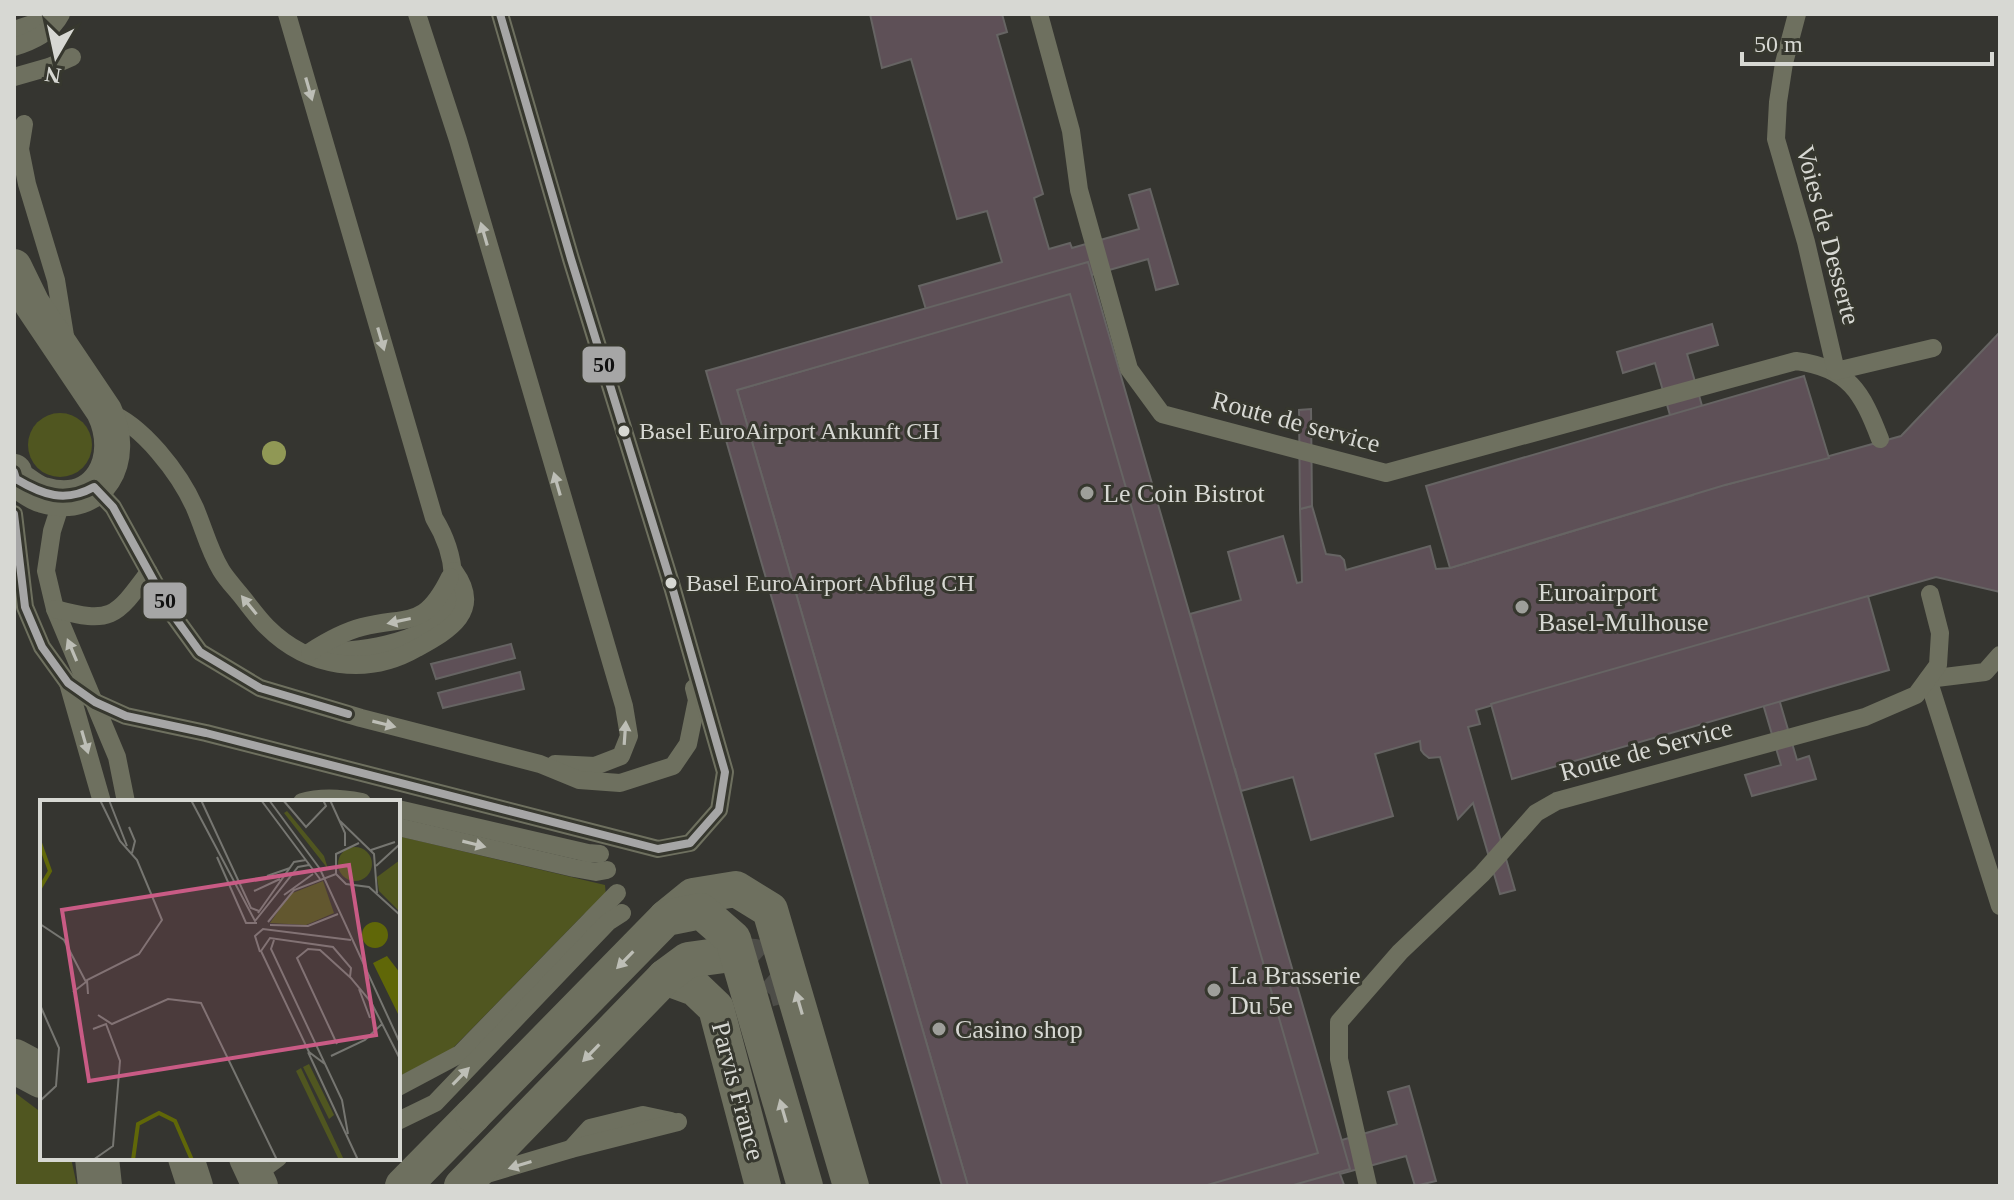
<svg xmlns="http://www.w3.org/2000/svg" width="2014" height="1200" viewBox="0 0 2014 1200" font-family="Georgia,serif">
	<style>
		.green { fill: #505620 }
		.building { fill: #5e5057; stroke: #666463; stroke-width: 2 }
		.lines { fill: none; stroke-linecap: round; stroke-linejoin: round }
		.minor-tunnel { stroke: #4d4d48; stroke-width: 36; stroke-dasharray: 36 18; stroke-linecap: butt }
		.service { stroke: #6e705f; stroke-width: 18 }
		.minor { stroke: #6e705f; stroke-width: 36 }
		.tertiary { stroke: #6e705f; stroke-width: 44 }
		.minor-bridge { stroke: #6e705f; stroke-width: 36 }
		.bus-1-casing { stroke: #36372e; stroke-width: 14 }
		.bus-1 { stroke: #a6a6a6; stroke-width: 8 }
		.tree { fill: #909855 }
		.oneway { fill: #bdbeb6 }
		.bus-dot { fill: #d7d8d3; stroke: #36372e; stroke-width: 3 }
		.poi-dot { fill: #9e9f9a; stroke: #36372e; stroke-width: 3 }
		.labels { text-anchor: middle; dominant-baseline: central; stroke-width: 6; stroke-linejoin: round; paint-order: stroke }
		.bus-label { font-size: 24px; fill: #d7d8d3; stroke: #36372e; text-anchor: start }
		.street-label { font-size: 26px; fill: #d7d8d3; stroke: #36372e }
		.poi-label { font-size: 26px; fill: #d7d8d3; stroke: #36372e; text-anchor: start }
		.inset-river { fill: none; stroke: #606708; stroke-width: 4 }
		.inset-road { fill: none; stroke: #767671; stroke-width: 2 }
		.view { fill: #c95b85; fill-opacity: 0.15; stroke: #c95b85; stroke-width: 4 }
		.inset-edge { fill: none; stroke: #d7d8d3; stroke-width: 4 }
		.line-badge { stroke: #36372e; stroke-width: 3 }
		.pale-badge-label { font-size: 22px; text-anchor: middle; font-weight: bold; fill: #111 }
	</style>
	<rect width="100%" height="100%" fill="#353530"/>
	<g class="green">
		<circle cx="60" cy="445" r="32"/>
		<polygon points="398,836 605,885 606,896 583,915 451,1050 398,1077"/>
		<polygon points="14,1092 42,1113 42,1158 71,1158 77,1186 14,1186"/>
	</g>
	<g class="building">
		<polygon points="870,14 1002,14 1007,32 997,35 1043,194 1034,198 1049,249 1070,243 1072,248 1139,229 1129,195 1150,189 1178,284 1156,290 1148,259 1081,278 1187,643 1198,641 1190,614 1241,600 1228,552 1283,536 1297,583 1302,582 1300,509 1312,506 1326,554 1340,556 1344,560 1346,570 1430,546 1436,569 1450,568 1693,495 1655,363 1623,373 1617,352 1712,324 1718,345 1687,354 1725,485 1901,436 2000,332 2000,592 1936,577 1758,628 1797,760 1809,756 1816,779 1752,796 1745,775 1781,765 1742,633 1476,710 1480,724 1468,727 1515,890 1500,894 1473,803 1458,819 1440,757 1429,758 1424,754 1421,750 1420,741 1375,754 1393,816 1311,840 1293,777 1241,791 1235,769 1224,773 1333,1149 1343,1146 1342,1140 1397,1124 1388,1092 1409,1086 1436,1181 1415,1186 1406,1156 1340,1174 1344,1185 1341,1186 968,1186 737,390 933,333 919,286 1002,262 987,211 957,219 911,59 882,68"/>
		<polygon points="1088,262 1350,1169 1290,1186 1204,1186 1318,1153 1070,294 737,390 968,1186 942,1186 706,371"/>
		<polygon points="1804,376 1829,458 1725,485 1450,568 1426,486"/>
		<polygon points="1311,409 1312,506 1300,509 1299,410"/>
		<polygon points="1868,596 1889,670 1512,779 1491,704"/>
		<polygon points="511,644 515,658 436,679 431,664"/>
		<polygon points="520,672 524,689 443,708 438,693"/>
	</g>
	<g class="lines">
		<polyline class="minor-tunnel" points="724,955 755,957 786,985 793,1011"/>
		<g class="service">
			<path d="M287,14l147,504c11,18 18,36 19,58 0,10 0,21 -4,30 -18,41 -103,46 -141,47"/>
			<polyline points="417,14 458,140 624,706 629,736 621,756 595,766 555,764"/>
			<path d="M1039,14l32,117 8,59 50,179 33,45 224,59 410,-112c53,7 66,31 84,78"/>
			<polyline points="1797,14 1784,63 1778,102 1776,139 1806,242 1836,371 1933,348"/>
			<polyline points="14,30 38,22 46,14"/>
			<path d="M14,47c19,-6 37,-14 47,-33"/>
			<polyline points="14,77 49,67 72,57"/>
			<polyline points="24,124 20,149 27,184 56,280 66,342"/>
			<path d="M107,412c35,12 73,62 88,96 9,21 14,42 26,62 6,10 15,19 22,28 8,10 15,20 24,29 41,41 100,50 150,21 33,-18 66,-37 37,-77"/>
			<polyline points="94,487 113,507 171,612 200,652 260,688 361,718 540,764 579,780 620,783 673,766 688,744 697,700 694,688"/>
			<polyline points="63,497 52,531 46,571 55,609 117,757 126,802"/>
			<polyline points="14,514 25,607 42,647 68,683 95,702 126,716 206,733 658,849 690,843 719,810 725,772 671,583 571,259 500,14"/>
			<path d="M55,609c56,15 60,9 94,-37"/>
			<path d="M310,652c17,-11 33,-20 52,-25 47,-12 62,3 88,-50"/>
			<polyline points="2000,655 1985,672 1928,679 2000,906"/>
			<polyline points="68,683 102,802"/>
			<path d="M302,802c20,-6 40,-4 60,0"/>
			<polyline points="398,809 588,853 600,854"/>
			<polyline points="398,827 574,868 596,872 607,870"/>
			<polyline points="398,1087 460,1054 617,893"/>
			<polyline points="398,1121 435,1103 608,922 622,913"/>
			<polyline points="571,1149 590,1128 643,1115 671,1121"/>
			<polyline points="256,1174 278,1158"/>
			<polyline points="480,1176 571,1149 678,1122"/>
			<polyline points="1368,1186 1339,1059 1339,1022 1400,952 1482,874 1536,813 1557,801 1865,717 1916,695 1938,665 1940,633 1930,594"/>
		</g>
		<g class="minor">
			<path d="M14,267l18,37 72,107c23,47 -4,101 -61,84 -9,-2 -19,-11 -27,-16l-2,-7"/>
			<polyline points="666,918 693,896 736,889 770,910 851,1186"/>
			<polyline points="665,977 695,988 716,1008 763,1186"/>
			<polyline points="186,1158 195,1186"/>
			<polyline points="247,1158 260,1186"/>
			<polyline points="403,1186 473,1115"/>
			<polyline points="462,1186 665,977 688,960 724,955"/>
		</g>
		<g class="tertiary">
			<polyline points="14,1061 42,1076"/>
			<polyline points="97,1158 100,1186"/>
		</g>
		<polyline class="minor-bridge" points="473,1115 666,918 701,911 733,939 805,1186"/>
		<g class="bus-1-casing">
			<g id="bus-1">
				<path d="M14,472l2,7c27,16 49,24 78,8l19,20 58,105 29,40 60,36 88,26"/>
				<polyline points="14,514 25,607 42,647 68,683 95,702 126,716 206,733 658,849 690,843 719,810 725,772 671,583 571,259 500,14"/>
			</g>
		</g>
		<use href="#bus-1" class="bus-1"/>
	</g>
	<circle class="tree" cx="274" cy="453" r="12"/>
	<defs><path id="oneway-solid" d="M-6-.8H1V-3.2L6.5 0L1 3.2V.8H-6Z" transform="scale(2)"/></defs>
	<g class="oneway">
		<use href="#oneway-solid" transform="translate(309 89) rotate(74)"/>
		<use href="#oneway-solid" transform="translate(484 234) rotate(-106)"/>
		<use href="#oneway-solid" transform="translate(381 339) rotate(74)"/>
		<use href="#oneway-solid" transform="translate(557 484) rotate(-106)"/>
		<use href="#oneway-solid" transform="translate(249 605) rotate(-129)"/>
		<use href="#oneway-solid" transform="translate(399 621) rotate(168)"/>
		<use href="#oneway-solid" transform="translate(72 650) rotate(-113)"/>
		<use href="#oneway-solid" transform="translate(384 724) rotate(14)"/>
		<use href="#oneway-solid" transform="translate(625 733) rotate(-86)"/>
		<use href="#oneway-solid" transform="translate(85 742) rotate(74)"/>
		<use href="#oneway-solid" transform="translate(474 844) rotate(14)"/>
		<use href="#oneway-solid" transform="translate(625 960) rotate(134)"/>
		<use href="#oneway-solid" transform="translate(799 1003) rotate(-106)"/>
		<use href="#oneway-solid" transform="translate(591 1053) rotate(134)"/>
		<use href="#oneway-solid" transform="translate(461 1076) rotate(-46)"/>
		<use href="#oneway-solid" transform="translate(783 1111) rotate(-106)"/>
		<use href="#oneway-solid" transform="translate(520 1165) rotate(163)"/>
	</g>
	<g class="bus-dot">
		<circle cx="624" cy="431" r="7"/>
		<circle cx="671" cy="583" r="7"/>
	</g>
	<g class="poi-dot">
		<circle cx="1087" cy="493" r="8"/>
		<circle cx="1522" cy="607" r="8"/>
		<circle cx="1214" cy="990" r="8"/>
		<circle cx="939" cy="1029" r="8"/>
	</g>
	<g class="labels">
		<g class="bus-label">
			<text x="639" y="431">Basel EuroAirport Ankunft CH</text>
			<text x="686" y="583">Basel EuroAirport Abflug CH</text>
		</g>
		<g class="street-label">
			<text transform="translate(1828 235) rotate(75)">Voies de Desserte</text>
			<text transform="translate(1296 422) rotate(15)">Route de service</text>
			<text transform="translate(1646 750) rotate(-15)">Route de Service</text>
			<text transform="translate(738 1091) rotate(75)">Parvis France</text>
		</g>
		<g class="poi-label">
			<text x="1103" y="493">Le Coin Bistrot</text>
			<text x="1538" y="592">Euroairport<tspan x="1538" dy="30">Basel-Mulhouse</tspan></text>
			<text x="1230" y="975">La Brasserie<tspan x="1230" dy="30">Du 5e</tspan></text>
			<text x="955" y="1029">Casino shop</text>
		</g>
	</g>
	<g transform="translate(40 800)">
		<rect width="360" height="360" fill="#353530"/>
		<path d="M247,11l37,45 4,13 -44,-56zM298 64a17 17 0 1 1 34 0a17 17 0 1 1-34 0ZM360,60v52l-21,-21 -2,-14zM283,81l11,32 -28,12 -36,-2 20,-29zM269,264l25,51 -5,4 -26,-52zM261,268l43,92h-5l-17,-35 -26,-54z" fill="#505620"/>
		<path d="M322 135a13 13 0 1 1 26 0a13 13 0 1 1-26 0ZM347,156l13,17v45l-27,-55z" fill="#606708"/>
		<path class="inset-river" d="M0,43l10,28 -10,17M93,360l5,-36 21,-11 16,8 17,39"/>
		<path class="inset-road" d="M69,0l18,46M151,0l64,121 43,-54 11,-2M161,0l50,108 8,3M221,0l59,79M229,0l51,69 80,174M243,0l23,27 20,-21 -3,-6M290,0l15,33v13M300,21l34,33 3,39M89,27l6,14 -3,12M319,43l-23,11v20l10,10 23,3 31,28M331,50l24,-8M177,57l29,66h11M336,66l24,-22M227,76l23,-8M214,91l26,-12M244,95l29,-21M218,113l36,-51 12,-2M228,122l26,-32 42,-16M0,124l24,16 22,42 -13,10M230,125l38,1 30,-12M234,140l-3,9 71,151 6,34M220,152l-5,-16 8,-7 88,11M319,189l11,29M48,194l-1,-14 52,-26 23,-34 -25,-60 -17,-19 -20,-41M0,205l19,43 -3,38 -16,15M58,215l14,9 56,-25 33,4 76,157M53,229l13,-5 14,37 -7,85 -20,14M297,244l-40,-86 11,-9 12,1 32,29M268,252l50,108M291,256l34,-16 17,-16M285,264l-16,-12 -48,-101 9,-13 63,9 18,21 -1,9 21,25 29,57"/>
		<path class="view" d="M309,65l27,170 -287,46 -27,-171z"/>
		<rect width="360" height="360" class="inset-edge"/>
	</g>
	<g class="line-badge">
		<rect x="581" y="345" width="46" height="39" rx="8" fill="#a6a6a6"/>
		<rect x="142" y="581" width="46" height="39" rx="8" fill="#a6a6a6"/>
	</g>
	<g class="pale-badge-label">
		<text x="604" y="372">50</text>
		<text x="165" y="608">50</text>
	</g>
	<rect width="2014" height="1200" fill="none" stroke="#d7d8d3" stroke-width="32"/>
	<g transform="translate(56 56) rotate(189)" stroke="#36372e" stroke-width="6" paint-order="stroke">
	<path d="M0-6L14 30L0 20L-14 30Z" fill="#d7d8d3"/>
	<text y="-12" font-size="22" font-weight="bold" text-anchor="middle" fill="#d7d8d3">N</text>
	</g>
	<path d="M1742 52v12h250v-12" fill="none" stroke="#d7d8d3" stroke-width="4"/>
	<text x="1754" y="52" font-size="24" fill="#d7d8d3" stroke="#36372e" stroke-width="6" paint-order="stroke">50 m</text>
</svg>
